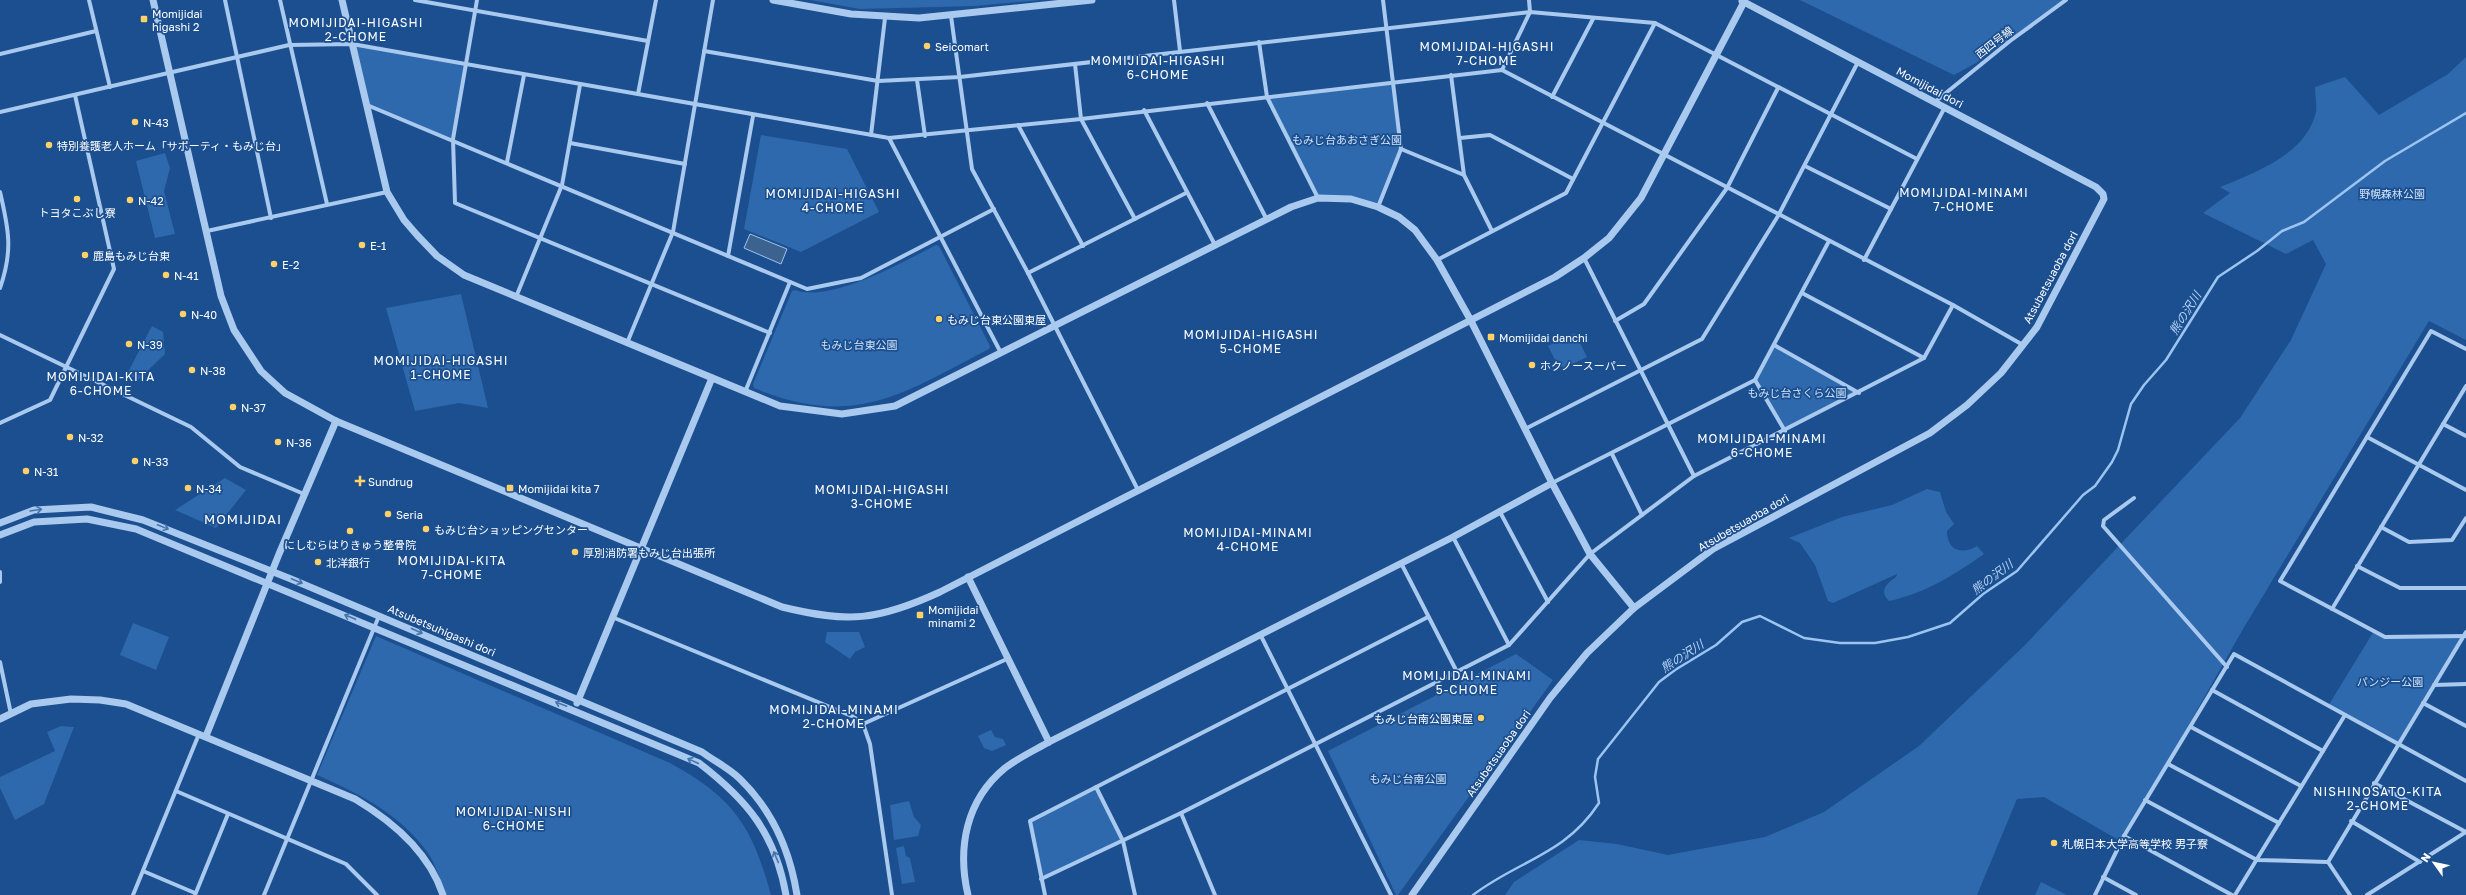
<svg xmlns="http://www.w3.org/2000/svg" width="2466" height="895" viewBox="0 0 2466 895" font-family="'Golos Text','Noto Sans JP',sans-serif">
	<style>
		.green { fill: #2e69ad }
		.water { fill: #3c6290; stroke: #9cc4f0 }
		.lines { fill: none; stroke-linecap: round; stroke-linejoin: round }
		.stream { stroke: #9cc4f0; stroke-width: 2.5 }
		.minor { stroke: #a9c9ee; stroke-width: 4 }
		.tertiary { stroke: #a9c9ee; stroke-width: 7 }
		.oneway { stroke: #4674ac }
		.poi-dot { fill: #ffd166; stroke: #1b4f8f; stroke-width: 1.5 }
		.labels { text-anchor: middle; dominant-baseline: central; stroke-width: 3.5; stroke-linejoin: round; paint-order: stroke }
		.poi-label { font-size: 11px; fill: #fff; stroke: #1b4f8f; text-anchor: start }
		.street-label { font-size: 11px; fill: #fff; stroke: #1b4f8f }
		.park-label { font-size: 11px; fill: #cfe3fa; stroke: #1b4f8f }
		.neighbourhood-label { font-size: 12px; letter-spacing: 1px; fill: #fff; stroke: #1b4f8f }
		.water-label { font-size: 12px; font-style: italic; fill: #b5d3f5; stroke: #1b4f8f }
		.quarter-label { font-size: 13px; letter-spacing: 1px; fill: #fff; stroke: #1b4f8f }
	</style>
	<rect width="100%" height="100%" fill="#1b4f8f"/>
	<g class="green">
		<polygon points="810,0 1041,0 975,6 860,9"/>
		<polygon points="1800,0 2064,0 1976,63 1954,75"/>
		<polygon points="352,44 466,65 453,139 366,105"/>
		<path d="M2466,57v283l-37,-19 -186,308 -121,213 -78,-45 -27,2 -40,96h-472l9,-13 65,-42 38,4 51,11 97,-18 59,-25 95,-66 106,-101 215,-227 51,-78 35,-76 -13,-24 -27,14 -83,-41 27,-20 -10,-6c35,-15 86,-32 96,-75 1,-7 -1,-17 -1,-25l30,-10 34,38 69,-41z"/>
		<polygon points="1394,82 1401,149 1378,207 1351,199 1318,198 1267,97"/>
		<polygon points="761,135 847,149 879,212 801,252 744,229"/>
		<polygon points="165,153 170,168 164,191 175,234 155,238 136,161"/>
		<path d="M936,245l3,1 51,100 -1,3c-89,46 -134,80 -235,39l-1,-4 39,-93 3,-1c36,13 108,-28 141,-45z"/>
		<polygon points="461,294 488,408 459,403 415,411 386,308"/>
		<polygon points="152,326 163,332 165,354 138,380 127,374"/>
		<polygon points="1575,333 1587,357 1564,368 1557,364 1548,346"/>
		<polygon points="1774,345 1859,393 1785,431 1755,380"/>
		<polygon points="225,478 246,490 216,528 175,510"/>
		<path d="M1927,489l13,3 6,20 8,12 -7,7c0,20 15,24 30,15l7,8c-30,21 -58,39 -95,47 -10,-10 -3,-17 7,-24l1,-3 -64,29 -5,-2 -13,-36 -15,-22 -11,-5 53,-21 50,-12z"/>
		<polygon points="133,623 169,637 156,670 120,655"/>
		<polygon points="2374,631 2385,637 2464,636 2398,744 2328,706"/>
		<polygon points="827,632 859,632 865,647 855,652 850,659 825,642"/>
		<path d="M376,636l294,127c64,35 82,63 101,132h-325c-5,-13 -10,-30 -18,-42 -28,-39 -68,-59 -111,-78z"/>
		<polygon points="1516,654 1553,680 1398,895 1396,895 1328,751"/>
		<polygon points="61,726 74,727 44,804 15,820 0,788 0,777 55,751 47,732"/>
		<polygon points="991,730 995,737 1003,739 1006,745 992,751 984,748 978,736"/>
		<polygon points="1096,787 1123,841 1041,879 1030,821"/>
		<polygon points="909,801 914,817 921,825 918,836 894,840 890,805"/>
		<polygon points="904,846 906,856 910,858 915,882 902,884 896,848"/>
		<polygon points="2041,882 2067,895 2035,895"/>
	</g>
	<polygon class="water" points="750,234 787,249 781,264 744,248"/>
	<g class="lines">
		<path class="stream" d="M1473,895c46,-35 92,-40 126,-92l-4,-26 3,-18 61,-77 16,-12 41,-25 26,-23 18,-6 44,22 36,5h35l33,-6 42,-14 33,-29 34,-23 66,-76 12,-9 17,-24 6,-12 13,-46 13,-19 22,-25 52,-83 39,-26 25,-20 22,-9 81,-61 81,-48"/>
		<g class="minor">
			<polyline points="89,0 110,87"/>
			<polyline points="225,0 271,218"/>
			<polyline points="280,0 327,204"/>
			<polyline points="415,0 648,41"/>
			<polyline points="477,0 453,139 455,203 770,333"/>
			<polyline points="1174,0 1180,51"/>
			<polyline points="951,16 972,169 1028,273 1138,490"/>
			<polyline points="1259,42 1267,97 1318,198"/>
			<polyline points="704,51 878,81 960,77 1530,12 1655,23 1917,159"/>
			<polyline points="0,54 96,31"/>
			<polyline points="1075,64 1081,119 1135,219"/>
			<polyline points="1502,70 1530,12 1529,0"/>
			<polyline points="1451,75 1464,175 1492,231"/>
			<polyline points="917,80 925,136"/>
			<polyline points="638,94 656,0"/>
			<polyline points="1552,97 1593,19"/>
			<polyline points="1936,101 2010,41 2066,0"/>
			<polyline points="1207,103 1266,218"/>
			<polyline points="367,105 807,289 861,278 994,209"/>
			<polyline points="1144,110 1215,245"/>
			<polyline points="0,112 289,45 352,44 889,138 1081,119 1502,70 1953,305 2023,345"/>
			<polyline points="1018,125 1083,246"/>
			<polyline points="871,135 885,18"/>
			<polyline points="889,138 1001,353"/>
			<polyline points="1460,138 1490,135 1573,179"/>
			<polyline points="570,143 685,164"/>
			<polyline points="1401,149 1464,175"/>
			<polyline points="507,162 524,75"/>
			<polyline points="1805,166 1891,209"/>
			<path d="M0,192c9,38 13,59 0,96"/>
			<polyline points="1378,207 1401,149 1383,0"/>
			<polyline points="207,231 387,192"/>
			<polyline points="728,256 753,116"/>
			<polyline points="1584,258 1694,476"/>
			<polyline points="1437,260 1566,193 1655,23"/>
			<polyline points="1864,260 1945,107"/>
			<polyline points="1028,273 1186,193"/>
			<polyline points="1802,293 1924,358"/>
			<polyline points="516,297 562,185 580,85"/>
			<polyline points="1615,321 1644,304 1727,188 1778,88"/>
			<polyline points="0,335 191,427 240,467 304,494"/>
			<polyline points="627,343 673,232 713,0"/>
			<polyline points="1774,345 1859,393"/>
			<polyline points="2466,349 2431,331 2280,581 2385,637 2466,636"/>
			<polyline points="1755,380 1785,431"/>
			<polyline points="745,392 790,282"/>
			<polyline points="0,423 50,400 114,269 75,95"/>
			<polyline points="2443,424 2466,436"/>
			<polyline points="1525,429 1702,339 1778,216 1858,62"/>
			<polyline points="2367,437 2466,490"/>
			<polyline points="1612,454 1642,515"/>
			<polyline points="1552,483 1755,380 1829,241"/>
			<polyline points="2134,498 2104,520 2103,526 2227,667"/>
			<polyline points="1500,512 1548,602"/>
			<polyline points="2381,527 2409,542 2452,540 2466,518"/>
			<polyline points="1453,537 1509,645"/>
			<polyline points="1401,563 1457,672"/>
			<polyline points="2357,566 2400,588 2466,588"/>
			<polyline points="0,572 0,582"/>
			<polyline points="2332,609 2466,386"/>
			<polyline points="612,617 854,717 863,724 870,744 892,895"/>
			<polyline points="1260,634 1391,895"/>
			<polyline points="0,662 11,714"/>
			<polyline points="2434,685 2466,684"/>
			<polyline points="2212,690 2323,751"/>
			<polyline points="2423,703 2466,726"/>
			<polyline points="863,724 1007,659"/>
			<polyline points="2191,727 2301,786"/>
			<polyline points="2168,764 2279,823"/>
			<polyline points="2374,783 2466,832"/>
			<polyline points="1096,787 1123,841 1135,895"/>
			<polyline points="176,791 346,864 377,895"/>
			<polyline points="2145,800 2257,860 2328,862 2350,895"/>
			<polyline points="1181,813 1215,895"/>
			<polyline points="2351,821 2420,862"/>
			<polyline points="2124,836 2232,895"/>
			<polyline points="2328,862 2466,632"/>
			<polyline points="143,871 195,893"/>
			<polyline points="2103,877 2136,895"/>
			<polyline points="1041,879 1181,813 1509,645 1590,554 1694,476 1924,358 1953,305"/>
			<polyline points="133,895 199,734"/>
			<polyline points="195,895 228,814"/>
			<polyline points="264,895 379,616"/>
			<polyline points="1045,895 1030,821 1428,617"/>
			<polyline points="2095,895 2124,836 2234,654 2466,781"/>
			<polyline points="2235,895 2345,715"/>
			<polyline points="2367,895 2466,832"/>
		</g>
		<g class="tertiary">
			<path d="M153,0l68,296 13,34 27,41 24,22 51,28 446,186c66,16 95,14 158,-15l615,-315 29,-19 25,-20 32,-40 103,-196"/>
			<polyline points="342,0 387,192 404,220 417,235 437,256 464,275 780,406 842,414 895,406 1291,207 1318,198 1351,199 1378,207 1399,217 1415,230 1437,260 1470,319 1552,483 1590,554 1634,608"/>
			<polyline points="773,0 851,14 919,18 1092,0"/>
			<path d="M0,523l34,-13 57,-3 52,13 148,59 411,173c12,9 27,16 38,27 32,31 50,72 57,116"/>
			<path d="M0,535l34,-13 53,-3 49,10 563,234c48,37 76,70 87,132"/>
			<polyline points="968,577 1049,742"/>
			<polyline points="577,703 712,378"/>
			<path d="M0,719l31,-15 40,-5 29,1 26,4 229,95c37,22 74,53 88,96"/>
			<polyline points="206,736 279,554 336,421"/>
			<path d="M968,895c-11,-47 -2,-95 37,-127 13,-10 30,-18 44,-26l404,-205 99,-54"/>
			<polyline points="1412,895 1550,698 1587,653 1634,608 1713,549 1930,433 1967,405 2001,373 2037,327 2104,199 2103,194 2096,187 1742,1"/>
		</g>
	</g>
	<defs><path id="oneway-shaft" d="M-6 0H5M1.5-3L5.5 0L1.5 3" fill="none" stroke-width="1.6" stroke-linecap="round" stroke-linejoin="round"/></defs>
	<g class="oneway">
		<use href="#oneway-shaft" transform="translate(36 510) rotate(-9)"/>
		<use href="#oneway-shaft" transform="translate(163 527) rotate(22)"/>
		<use href="#oneway-shaft" transform="translate(297 581) rotate(23)"/>
		<use href="#oneway-shaft" transform="translate(350 617) rotate(-157)"/>
		<use href="#oneway-shaft" transform="translate(417 631) rotate(24)"/>
		<use href="#oneway-shaft" transform="translate(561 704) rotate(-159)"/>
		<use href="#oneway-shaft" transform="translate(693 761) rotate(-155)"/>
		<use href="#oneway-shaft" transform="translate(776 857) rotate(-113)"/>
	</g>
	<g class="poi-dot">
		<rect x="140" y="15" width="8" height="8" rx="2"/>
		<circle cx="927" cy="46" r="4"/>
		<circle cx="135" cy="122" r="4"/>
		<circle cx="49" cy="145" r="4"/>
		<circle cx="77" cy="199" r="4"/>
		<circle cx="130" cy="200" r="4"/>
		<circle cx="362" cy="245" r="4"/>
		<circle cx="85" cy="255" r="4"/>
		<circle cx="274" cy="264" r="4"/>
		<circle cx="166" cy="275" r="4"/>
		<circle cx="183" cy="314" r="4"/>
		<circle cx="939" cy="319" r="4"/>
		<rect x="1487" y="333" width="8" height="8" rx="2"/>
		<circle cx="129" cy="344" r="4"/>
		<circle cx="1532" cy="365" r="4"/>
		<circle cx="192" cy="370" r="4"/>
		<circle cx="233" cy="407" r="4"/>
		<circle cx="70" cy="437" r="4"/>
		<circle cx="278" cy="442" r="4"/>
		<circle cx="135" cy="461" r="4"/>
		<circle cx="26" cy="471" r="4"/>
		<path d="M358 475h4v4h4v4h-4v4h-4v-4h-4v-4h4z"/>
		<circle cx="188" cy="488" r="4"/>
		<rect x="506" y="484" width="8" height="8" rx="2"/>
		<circle cx="388" cy="514" r="4"/>
		<circle cx="426" cy="529" r="4"/>
		<circle cx="350" cy="531" r="4"/>
		<circle cx="575" cy="552" r="4"/>
		<circle cx="318" cy="562" r="4"/>
		<rect x="916" y="611" width="8" height="8" rx="2"/>
		<circle cx="1481" cy="718" r="4"/>
		<circle cx="2054" cy="843" r="4"/>
	</g>
	<g class="labels">
		<g class="poi-label">
			<text x="152" y="13">Momijidai<tspan x="152" dy="13">higashi 2</tspan></text>
			<text x="935" y="46">Seicomart</text>
			<text x="143" y="122">N-43</text>
			<text x="57" y="145">特別養護老人ホーム「サポーティ・もみじ台」</text>
			<text x="138" y="200">N-42</text>
			<text x="77" y="212" text-anchor="middle">トヨタこぶし寮</text>
			<text x="370" y="245">E-1</text>
			<text x="93" y="255">鹿島もみじ台東</text>
			<text x="282" y="264">E-2</text>
			<text x="174" y="275">N-41</text>
			<text x="191" y="314">N-40</text>
			<text x="947" y="319">もみじ台東公園東屋</text>
			<text x="1499" y="337">Momijidai danchi</text>
			<text x="137" y="344">N-39</text>
			<text x="1540" y="365">ホクノースーパー</text>
			<text x="200" y="370">N-38</text>
			<text x="241" y="407">N-37</text>
			<text x="78" y="437">N-32</text>
			<text x="286" y="442">N-36</text>
			<text x="143" y="461">N-33</text>
			<text x="34" y="471">N-31</text>
			<text x="368" y="481">Sundrug</text>
			<text x="196" y="488">N-34</text>
			<text x="518" y="488">Momijidai kita 7</text>
			<text x="396" y="514">Seria</text>
			<text x="434" y="529">もみじ台ショッピングセンター</text>
			<text x="350" y="544" text-anchor="middle">にしむらはりきゅう整骨院</text>
			<text x="583" y="552">厚別消防署もみじ台出張所</text>
			<text x="326" y="562">北洋銀行</text>
			<text x="928" y="609">Momijidai<tspan x="928" dy="13">minami 2</tspan></text>
			<text x="1473" y="718" text-anchor="end">もみじ台南公園東屋</text>
			<text x="2062" y="843">札幌日本大学高等学校 男子寮</text>
		</g>
		<g class="street-label">
			<text transform="translate(1994 42) rotate(-38)">西四号線</text>
			<text transform="translate(1930 87) rotate(28)">Momijidai dori</text>
			<text transform="translate(2050 277) rotate(-62)">Atsubetsuaoba dori</text>
			<text transform="translate(1743 522) rotate(-30)">Atsubetsuaoba dori</text>
			<text transform="translate(442 630) rotate(23)">Atsubetsuhigashi dori</text>
			<text transform="translate(1498 753) rotate(-55)">Atsubetsuaoba dori</text>
		</g>
		<g class="park-label">
			<text x="1347" y="139">もみじ台あおさぎ公園</text>
			<text x="2392" y="193">野幌森林公園</text>
			<text x="859" y="344">もみじ台東公園</text>
			<text x="1797" y="392">もみじ台さくら公園</text>
			<text x="2390" y="681">パンジー公園</text>
			<text x="1408" y="778">もみじ台南公園</text>
		</g>
		<g class="neighbourhood-label">
			<text x="356" y="22">MOMIJIDAI-HIGASHI<tspan x="356" dy="14">2-CHOME</tspan></text>
			<text x="1487" y="46">MOMIJIDAI-HIGASHI<tspan x="1487" dy="14">7-CHOME</tspan></text>
			<text x="1158" y="60">MOMIJIDAI-HIGASHI<tspan x="1158" dy="14">6-CHOME</tspan></text>
			<text x="1964" y="192">MOMIJIDAI-MINAMI<tspan x="1964" dy="14">7-CHOME</tspan></text>
			<text x="833" y="193">MOMIJIDAI-HIGASHI<tspan x="833" dy="14">4-CHOME</tspan></text>
			<text x="1251" y="334">MOMIJIDAI-HIGASHI<tspan x="1251" dy="14">5-CHOME</tspan></text>
			<text x="441" y="360">MOMIJIDAI-HIGASHI<tspan x="441" dy="14">1-CHOME</tspan></text>
			<text x="101" y="376">MOMIJIDAI-KITA<tspan x="101" dy="14">6-CHOME</tspan></text>
			<text x="1762" y="438">MOMIJIDAI-MINAMI<tspan x="1762" dy="14">6-CHOME</tspan></text>
			<text x="882" y="489">MOMIJIDAI-HIGASHI<tspan x="882" dy="14">3-CHOME</tspan></text>
			<text x="1248" y="532">MOMIJIDAI-MINAMI<tspan x="1248" dy="14">4-CHOME</tspan></text>
			<text x="452" y="560">MOMIJIDAI-KITA<tspan x="452" dy="14">7-CHOME</tspan></text>
			<text x="1467" y="675">MOMIJIDAI-MINAMI<tspan x="1467" dy="14">5-CHOME</tspan></text>
			<text x="834" y="709">MOMIJIDAI-MINAMI<tspan x="834" dy="14">2-CHOME</tspan></text>
			<text x="2378" y="791">NISHINOSATO-KITA<tspan x="2378" dy="14">2-CHOME</tspan></text>
			<text x="514" y="811">MOMIJIDAI-NISHI<tspan x="514" dy="14">6-CHOME</tspan></text>
		</g>
		<g class="water-label">
			<text transform="translate(2185 313) rotate(-58)">熊の沢川</text>
			<text transform="translate(1992 577) rotate(-37)">熊の沢川</text>
			<text transform="translate(1682 656) rotate(-33)">熊の沢川</text>
		</g>
		<g class="quarter-label">
			<text x="243" y="519">MOMIJIDAI</text>
		</g>
	</g>
	<g transform="translate(2434 863) rotate(303)" stroke="#1b4f8f" stroke-width="3" paint-order="stroke">
	<path d="M0-3L7 15L0 10L-7 15Z" fill="#ffffff"/>
	<text y="-6" font-size="11" font-weight="bold" text-anchor="middle" fill="#ffffff">N</text>
	</g>
</svg>
